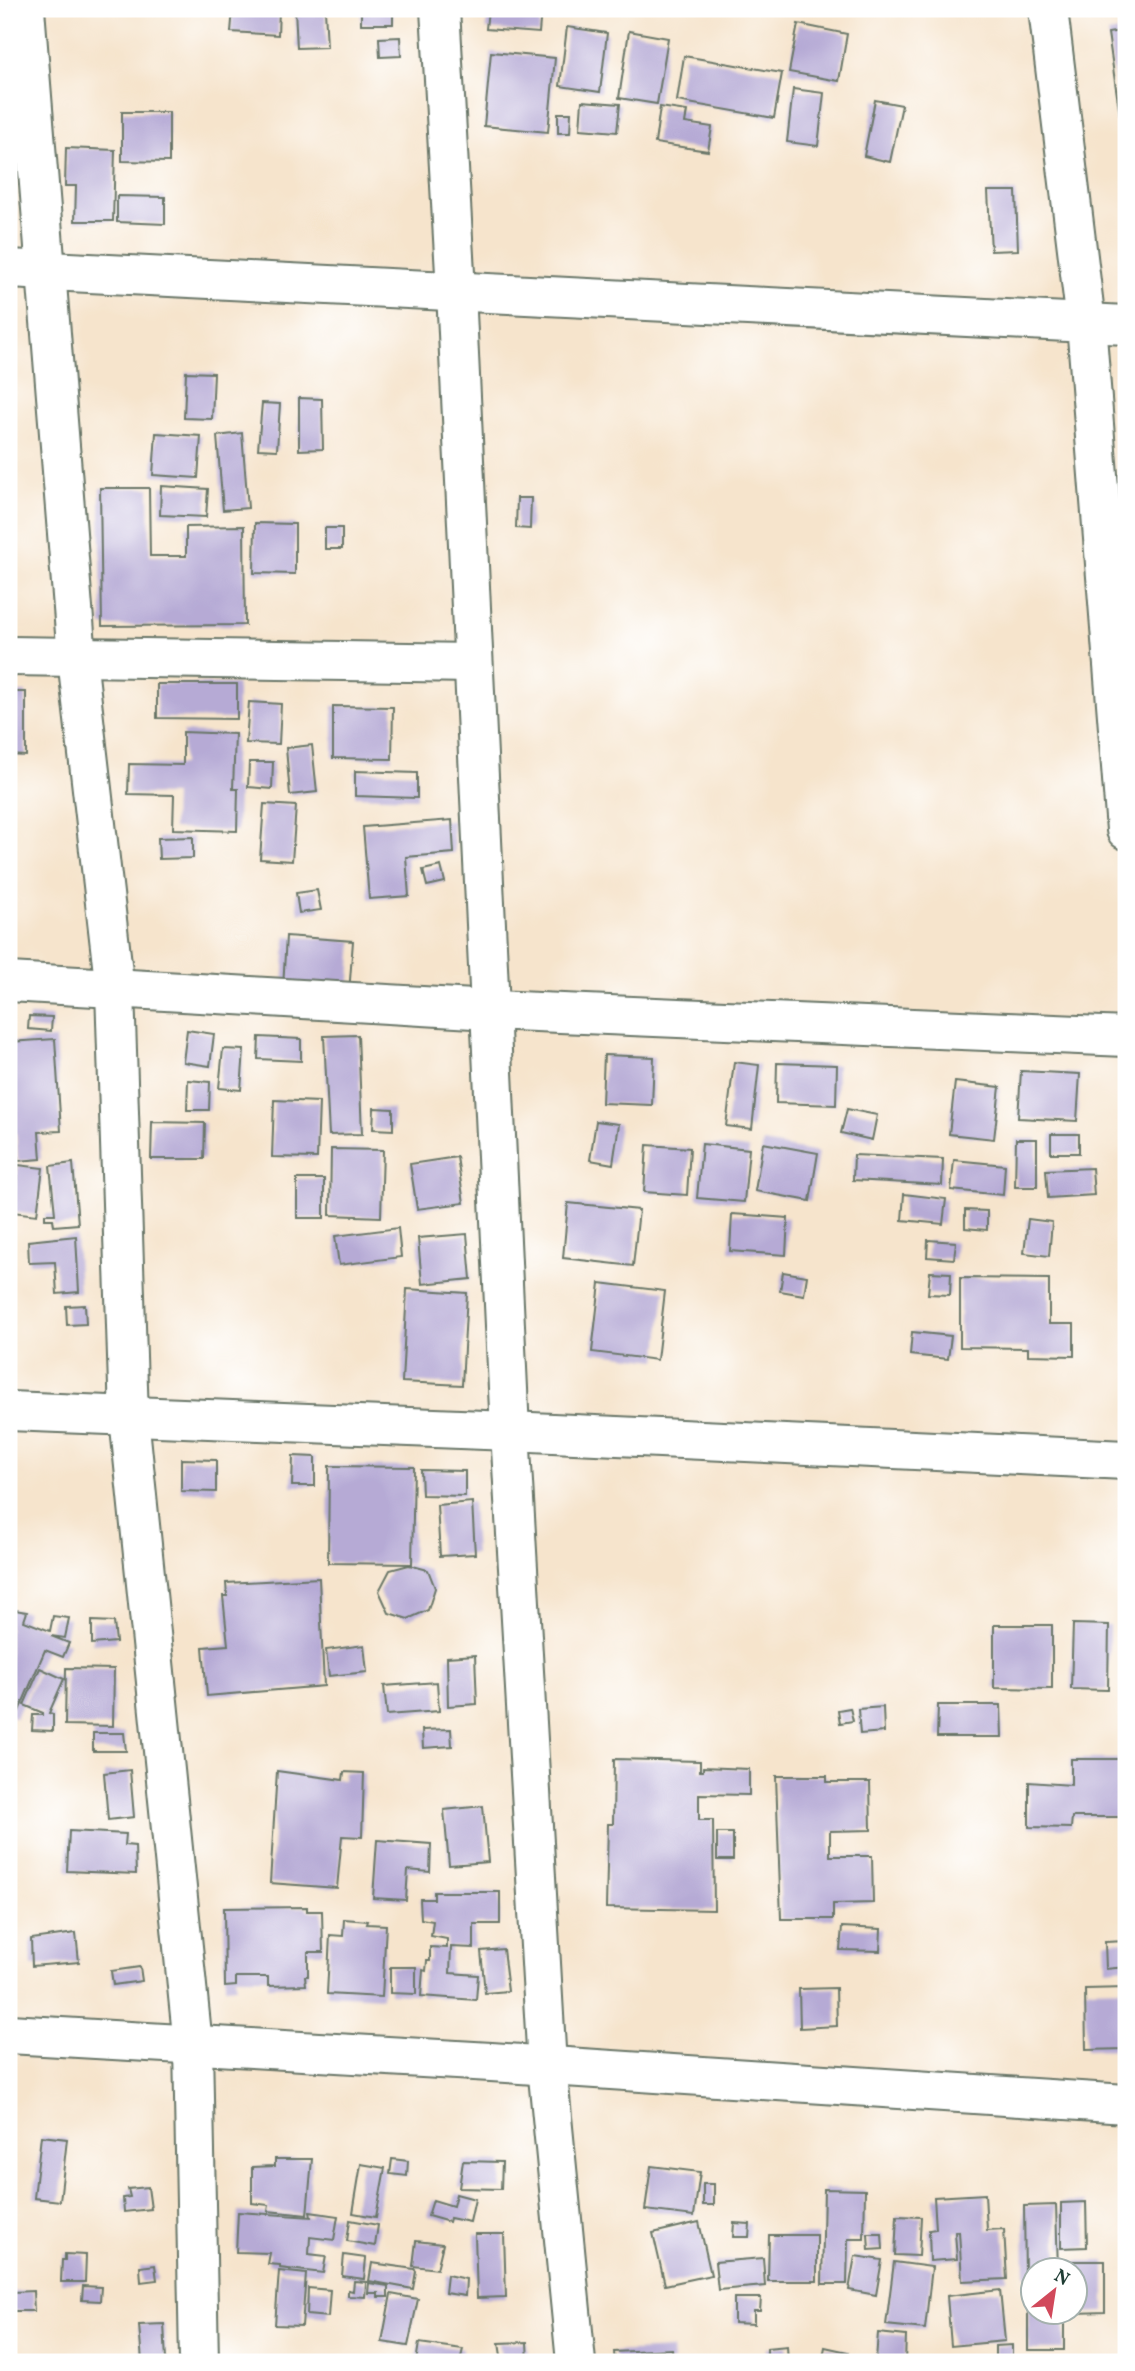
<svg xmlns="http://www.w3.org/2000/svg" width="1135" height="2371" viewBox="0 0 1135 2371" font-family="Vollkorn,serif">
	<style>
		.building { fill: #b6aad5 }
		.lines { fill: none; stroke-linecap: round; stroke-linejoin: round }
		.minor-casing { stroke: #6a7769; stroke-width: 42 }
		.minor { stroke: #fff; stroke-width: 38 }
	</style>
	<rect width="100%" height="100%" fill="#fff"/>
	<filter id="ink" filterUnits="userSpaceOnUse"><feTurbulence type="fractalNoise" baseFrequency=".0143" numOctaves="2"/><feDisplacementMap in="SourceGraphic" scale="14" xChannelSelector="R" yChannelSelector="G"/><feConvolveMatrix kernelMatrix="1 2 1 2 8 2 1 2 1" color-interpolation-filters="sRGB"/></filter>
	<filter id="wash" filterUnits="userSpaceOnUse"><feTurbulence type="fractalNoise" baseFrequency=".00686" numOctaves="4" result="noise"/><feDisplacementMap in="SourceGraphic" scale="28" xChannelSelector="R" yChannelSelector="G"/><feGaussianBlur stdDeviation="1.57" result="paint"/><feColorMatrix in="noise" values="0 0 0 0 0 0 0 0 0 0 0 0 0 0 0 0 0 1.4 0 .05"/><feComposite in="paint" operator="in"/></filter>
	<g filter="url(#wash)">
		<rect width="100%" height="100%" fill="#f6e4cc"/>
		<g id="blocks">
			<g class="building">
				<polygon points="233,9 279,9 278,35 231,32"/>
				<polygon points="295,9 325,9 327,47 297,48"/>
				<rect x="361" y="9" width="32" height="15"/>
				<polygon points="488,9 541,9 539,33 486,29"/>
				<polygon points="798,24 847,34 839,81 789,72"/>
				<polygon points="567,27 607,33 600,92 560,86"/>
				<polygon points="1126,30 1126,122 1121,123 1108,33"/>
				<polygon points="629,31 668,38 657,104 619,98"/>
				<polygon points="400,37 401,56 380,57 379,38"/>
				<polygon points="491,52 555,58 548,132 484,126"/>
				<polygon points="684,56 782,73 774,118 677,101"/>
				<polygon points="793,89 824,93 818,146 787,142"/>
				<polygon points="875,100 902,105 890,162 864,156"/>
				<polygon points="582,101 620,104 617,132 580,129"/>
				<polygon points="660,107 687,111 685,123 712,127 708,151 655,143"/>
				<polygon points="122,112 169,112 169,162 122,161"/>
				<polygon points="558,113 571,113 570,133 558,133"/>
				<polygon points="66,148 115,150 113,221 75,221 76,186 65,186"/>
				<polygon points="988,191 1016,191 1018,250 991,251"/>
				<polygon points="117,196 165,197 165,224 117,222"/>
				<polygon points="186,372 214,373 212,419 184,418"/>
				<polygon points="299,398 322,399 323,449 299,450"/>
				<polygon points="262,403 280,404 277,450 258,449"/>
				<polygon points="156,433 201,436 198,478 153,475"/>
				<polygon points="242,433 248,508 223,510 217,436"/>
				<polygon points="161,486 208,489 206,517 160,515"/>
				<polygon points="100,488 149,488 150,556 186,556 186,527 244,526 245,625 102,626"/>
				<polygon points="517,498 531,498 530,529 516,528"/>
				<polygon points="255,523 295,524 295,574 254,573"/>
				<rect x="325" y="528" width="17" height="21"/>
				<polygon points="157,684 237,684 237,719 157,718"/>
				<polygon points="9,692 26,692 26,756 9,755"/>
				<polygon points="249,702 281,704 279,744 246,743"/>
				<polygon points="333,706 393,707 392,759 333,758"/>
				<polygon points="183,732 235,734 233,789 238,789 237,831 173,829 174,795 128,794 129,764 183,765"/>
				<polygon points="312,745 317,792 290,795 286,748"/>
				<polygon points="249,762 273,762 272,789 248,787"/>
				<polygon points="355,771 417,773 417,798 355,796"/>
				<polygon points="264,804 296,806 292,861 260,859"/>
				<polygon points="452,820 454,853 406,857 409,896 369,899 363,827"/>
				<polygon points="193,837 193,858 159,859 158,838"/>
				<polygon points="441,866 445,882 427,886 423,870"/>
				<polygon points="317,890 321,910 299,913 296,893"/>
				<polygon points="286,936 353,941 349,993 283,988"/>
				<polygon points="29,1016 52,1017 51,1031 28,1029"/>
				<polygon points="187,1030 214,1034 210,1066 183,1062"/>
				<polygon points="358,1035 362,1134 329,1135 324,1036"/>
				<polygon points="259,1037 301,1039 301,1061 258,1059"/>
				<polygon points="55,1039 61,1131 39,1132 41,1159 18,1161 16,1133 9,1134 9,1042"/>
				<polygon points="223,1049 244,1050 241,1090 219,1088"/>
				<polygon points="604,1055 654,1057 652,1105 602,1103"/>
				<polygon points="734,1062 759,1065 752,1129 726,1126"/>
				<polygon points="777,1063 837,1065 836,1105 776,1103"/>
				<polygon points="1021,1071 1080,1074 1077,1121 1018,1118"/>
				<polygon points="188,1080 210,1082 209,1110 187,1110"/>
				<polygon points="955,1082 1000,1087 994,1139 949,1134"/>
				<polygon points="274,1100 319,1102 317,1158 272,1157"/>
				<polygon points="374,1108 393,1109 393,1130 373,1129"/>
				<polygon points="847,1109 877,1115 872,1140 841,1133"/>
				<polygon points="596,1121 619,1124 613,1164 590,1160"/>
				<polygon points="152,1122 205,1123 204,1159 151,1159"/>
				<rect x="1051" y="1134" width="28" height="19"/>
				<polygon points="1016,1139 1037,1139 1037,1187 1015,1187"/>
				<polygon points="763,1143 818,1153 810,1201 755,1191"/>
				<polygon points="702,1144 749,1149 744,1202 697,1198"/>
				<polygon points="647,1145 690,1148 687,1195 644,1192"/>
				<polygon points="331,1149 383,1150 381,1217 330,1215"/>
				<polygon points="854,1155 943,1159 942,1185 853,1180"/>
				<polygon points="457,1157 464,1203 417,1209 410,1164"/>
				<polygon points="954,1160 1005,1165 1003,1195 951,1190"/>
				<polygon points="73,1163 78,1224 54,1226 53,1219 45,1219 45,1214 55,1214 50,1166"/>
				<polygon points="18,1165 43,1168 37,1215 12,1212"/>
				<polygon points="1092,1168 1094,1195 1048,1198 1046,1170"/>
				<rect x="297" y="1179" width="27" height="39"/>
				<polygon points="904,1194 946,1199 943,1224 902,1220"/>
				<polygon points="568,1203 639,1210 633,1266 563,1258"/>
				<polygon points="965,1210 987,1211 987,1230 965,1228"/>
				<polygon points="732,1214 788,1218 786,1255 730,1251"/>
				<polygon points="1028,1219 1052,1222 1049,1256 1024,1253"/>
				<polygon points="398,1228 401,1257 339,1265 335,1236"/>
				<polygon points="467,1234 471,1279 422,1284 418,1238"/>
				<polygon points="76,1236 79,1292 57,1294 55,1262 29,1263 28,1241"/>
				<polygon points="928,1240 956,1242 954,1259 927,1257"/>
				<polygon points="783,1272 807,1276 804,1295 780,1291"/>
				<polygon points="930,1272 951,1273 950,1295 928,1294"/>
				<polygon points="960,1278 1049,1279 1049,1324 1074,1324 1074,1356 1028,1355 1028,1348 960,1347"/>
				<polygon points="600,1283 665,1291 657,1360 592,1352"/>
				<polygon points="407,1289 467,1293 462,1385 402,1382"/>
				<polygon points="85,1305 86,1324 67,1325 66,1306"/>
				<polygon points="912,1332 951,1336 948,1359 910,1355"/>
				<polygon points="293,1456 315,1457 315,1486 292,1486"/>
				<polygon points="181,1459 216,1460 216,1492 181,1491"/>
				<polygon points="329,1466 414,1467 412,1564 328,1563"/>
				<polygon points="421,1470 465,1471 465,1496 422,1495"/>
				<polygon points="472,1502 475,1554 440,1556 437,1505"/>
				<polygon points="409,1565 428,1570 435,1588 428,1610 408,1619 389,1613 379,1591 390,1570"/>
				<polygon points="319,1578 324,1686 207,1696 203,1647 228,1645 223,1596 227,1596 226,1583"/>
				<polygon points="9,1609 27,1612 24,1621 50,1631 53,1616 69,1618 65,1638 51,1636 69,1643 63,1657 45,1650 16,1718 9,1715"/>
				<polygon points="92,1621 114,1622 116,1642 92,1644"/>
				<polygon points="1073,1624 1109,1625 1108,1690 1071,1689"/>
				<polygon points="994,1625 1052,1625 1052,1689 994,1688"/>
				<polygon points="364,1645 367,1672 329,1676 326,1650"/>
				<polygon points="475,1655 477,1704 448,1706 447,1657"/>
				<polygon points="40,1668 64,1679 49,1713 53,1714 53,1731 32,1730 33,1715 43,1715 43,1713 24,1705"/>
				<polygon points="66,1668 114,1669 113,1726 65,1725"/>
				<polygon points="437,1682 439,1711 387,1715 384,1686"/>
				<polygon points="938,1705 1001,1705 1002,1737 937,1737"/>
				<polygon points="883,1707 884,1732 860,1734 858,1709"/>
				<polygon points="850,1708 853,1721 840,1723 838,1710"/>
				<polygon points="451,1729 452,1746 423,1748 422,1730"/>
				<polygon points="93,1733 124,1733 126,1751 93,1751"/>
				<polygon points="614,1759 700,1761 700,1771 703,1771 703,1767 749,1769 749,1795 699,1794 699,1820 713,1820 714,1910 606,1908 608,1824 613,1824"/>
				<polygon points="1071,1759 1124,1759 1123,1817 1072,1817 1071,1828 1029,1827 1029,1782 1071,1785"/>
				<polygon points="130,1770 134,1817 108,1820 104,1773"/>
				<polygon points="277,1771 343,1780 344,1772 364,1773 362,1837 342,1836 337,1888 270,1883"/>
				<polygon points="776,1776 827,1776 827,1782 870,1782 871,1830 830,1831 830,1856 872,1856 873,1903 833,1904 833,1919 781,1919"/>
				<polygon points="483,1806 488,1862 449,1865 444,1810"/>
				<polygon points="69,1831 126,1834 125,1845 135,1846 136,1874 67,1871"/>
				<rect x="717" y="1833" width="16" height="27"/>
				<polygon points="377,1840 431,1844 430,1872 408,1870 406,1900 373,1898"/>
				<polygon points="434,1892 500,1892 500,1924 474,1924 474,1948 451,1947 450,1973 478,1975 476,2000 421,1996 423,1970 426,1971 427,1961 430,1961 430,1947 447,1948 447,1939 431,1936 433,1921 421,1919 420,1899 434,1899"/>
				<polygon points="307,1907 307,1911 322,1911 323,1952 308,1952 308,1976 305,1976 306,1985 268,1986 268,1977 236,1977 236,1986 225,1987 224,1908"/>
				<polygon points="344,1919 368,1921 367,1924 386,1925 382,1997 327,1994 330,1935 343,1936"/>
				<polygon points="842,1927 881,1929 880,1951 840,1950"/>
				<polygon points="76,1933 79,1962 32,1966 31,1939"/>
				<polygon points="1126,1941 1126,1967 1106,1969 1105,1942"/>
				<polygon points="503,1949 508,1991 485,1993 481,1951"/>
				<polygon points="140,1967 142,1981 113,1985 111,1971"/>
				<polygon points="390,1967 416,1967 416,1994 390,1993"/>
				<polygon points="836,1988 837,2026 800,2028 799,1989"/>
				<polygon points="1126,1988 1126,2049 1086,2050 1085,1989"/>
				<polygon points="41,2136 67,2139 60,2201 34,2198"/>
				<polygon points="275,2159 312,2159 307,2215 268,2211 269,2205 252,2203 252,2167 275,2166"/>
				<polygon points="392,2159 408,2161 407,2176 390,2174"/>
				<polygon points="463,2161 502,2162 501,2189 459,2188"/>
				<polygon points="361,2164 385,2168 376,2217 353,2213"/>
				<polygon points="651,2166 700,2172 694,2216 645,2210"/>
				<rect x="703" y="2184" width="11" height="21"/>
				<polygon points="148,2187 151,2209 124,2212 123,2198 130,2197 128,2189"/>
				<polygon points="824,2189 865,2190 864,2239 848,2239 847,2284 822,2284"/>
				<polygon points="456,2194 475,2199 470,2222 450,2218 449,2222 428,2216 433,2200 453,2206"/>
				<polygon points="985,2194 987,2230 1004,2229 1007,2279 962,2281 959,2231 955,2232 957,2259 930,2261 929,2230 936,2229 934,2197"/>
				<polygon points="1086,2202 1087,2247 1061,2248 1061,2203"/>
				<polygon points="1056,2205 1058,2270 1034,2270 1034,2276 1025,2276 1024,2206"/>
				<polygon points="238,2212 311,2217 310,2212 338,2216 334,2240 310,2237 309,2254 326,2256 323,2273 280,2268 280,2265 268,2264 270,2253 236,2252"/>
				<polygon points="897,2216 921,2217 919,2256 895,2255"/>
				<polygon points="350,2220 378,2225 375,2246 347,2241"/>
				<polygon points="699,2222 711,2275 665,2285 653,2233"/>
				<polygon points="734,2223 750,2224 749,2237 733,2237"/>
				<polygon points="475,2234 504,2234 506,2297 477,2298"/>
				<polygon points="868,2234 882,2234 883,2249 869,2250"/>
				<polygon points="769,2235 817,2235 817,2281 768,2281"/>
				<polygon points="416,2241 443,2244 437,2269 413,2266"/>
				<polygon points="65,2254 86,2255 85,2282 61,2282 62,2260 65,2260"/>
				<polygon points="344,2255 366,2258 364,2279 342,2276"/>
				<polygon points="855,2256 882,2260 876,2295 849,2290"/>
				<polygon points="763,2258 765,2286 718,2290 715,2262"/>
				<polygon points="1067,2261 1105,2261 1105,2312 1076,2313 1076,2270 1067,2270"/>
				<polygon points="894,2262 932,2267 925,2329 886,2325"/>
				<polygon points="372,2263 414,2269 416,2271 413,2289 369,2281"/>
				<polygon points="155,2265 157,2280 141,2282 140,2267"/>
				<polygon points="279,2271 306,2274 302,2326 275,2325"/>
				<polygon points="447,2275 466,2279 465,2296 445,2293"/>
				<polygon points="354,2281 366,2282 365,2297 348,2296 348,2290 353,2291"/>
				<polygon points="369,2283 388,2286 388,2297 378,2297 378,2293 368,2293"/>
				<polygon points="83,2286 101,2287 100,2301 82,2300"/>
				<polygon points="308,2288 330,2290 328,2317 307,2315"/>
				<polygon points="9,2289 13,2289 13,2292 33,2291 34,2311 12,2311 12,2313 9,2314"/>
				<polygon points="1028,2289 1034,2289 1034,2312 1064,2312 1064,2350 1028,2350"/>
				<polygon points="1000,2290 1005,2341 951,2346 947,2296"/>
				<polygon points="391,2294 418,2299 408,2346 382,2342"/>
				<polygon points="734,2298 761,2298 760,2311 754,2311 754,2324 734,2323"/>
				<polygon points="164,2324 166,2360 142,2361 139,2325"/>
				<polygon points="878,2333 906,2336 905,2362 876,2360"/>
				<polygon points="527,2342 528,2362 502,2362 499,2343"/>
				<polygon points="419,2343 463,2349 460,2362 416,2362"/>
				<polygon points="1012,2345 1012,2359 995,2360 995,2346"/>
				<polygon points="787,2346 788,2362 767,2362 767,2348"/>
				<polygon points="825,2347 848,2352 847,2362 822,2362"/>
				<polygon points="672,2349 673,2362 615,2362 614,2352"/>
			</g>
		</g>
	</g>
	<g filter="url(#ink)">
		<use href="#blocks" fill-opacity="0" stroke="#6a7769" stroke-width="2"/>
		<g class="lines">
			<g class="minor-casing">
				<g id="minor">
					<polyline points="25,9 77,658 115,990 129,1417 193,2045 199,2362"/>
					<polyline points="440,9 456,291 510,1431 547,2066 576,2362"/>
					<polyline points="1048,9 1086,323 1126,830"/>
					<polyline points="9,269 1126,325"/>
					<polyline points="9,656 473,663"/>
					<polyline points="9,982 491,1010 1126,1037"/>
					<polyline points="9,1411 510,1431 1126,1460"/>
					<polyline points="9,2034 491,2062 1126,2104"/>
				</g>
			</g>
			<use href="#minor" class="minor"/>
		</g>
	</g>
	<rect width="1135" height="2371" fill="none" stroke="#fff" stroke-width="35"/>
	<g transform="translate(1054 2291) rotate(30)"><circle r="33" fill="#ffffff" stroke="#a5b1ae" stroke-width="2"/>
	<path d="M0-5L12 26L0 18L-12 26Z" fill="#d1495b"/>
	<text y="-10" font-size="19" font-weight="bold" text-anchor="middle" fill="#1f3d34">N</text>
	</g>
</svg>
